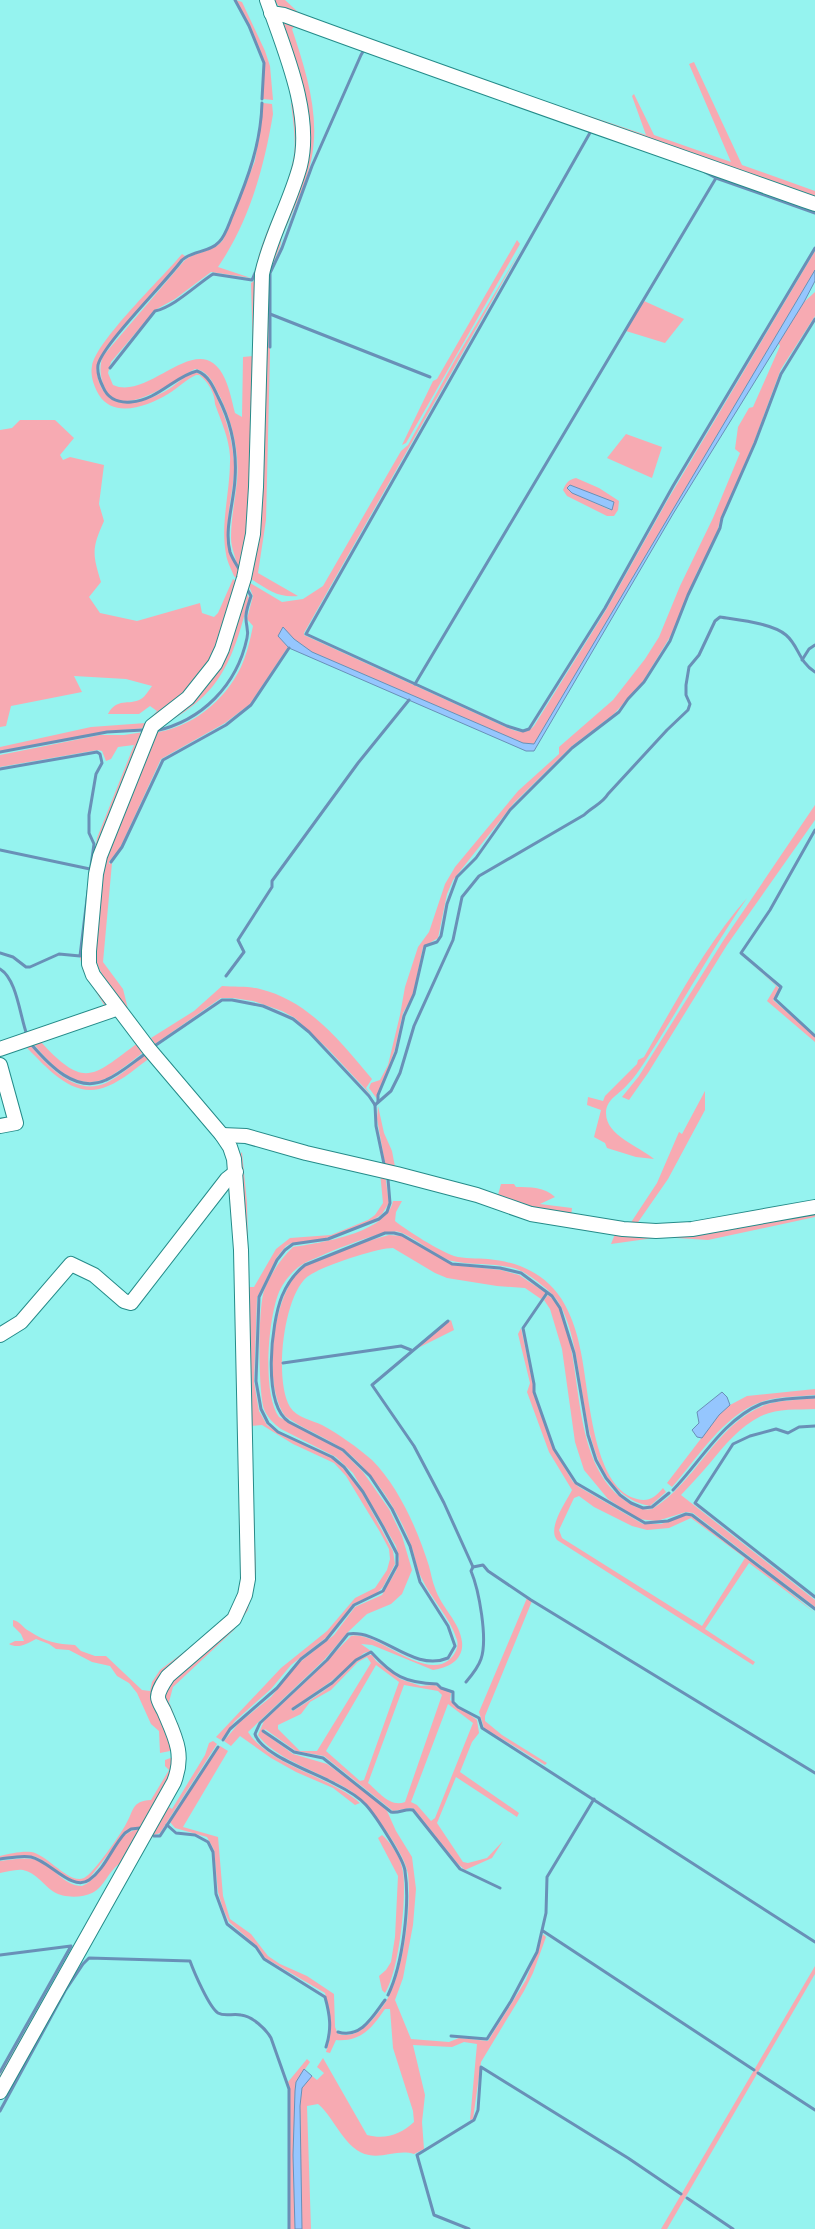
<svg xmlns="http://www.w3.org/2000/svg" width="815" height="2229" viewBox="0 0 815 2229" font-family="Mulish,sans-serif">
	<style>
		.green { fill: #f7aab2; fill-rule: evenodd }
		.water { fill: #95c6fe; stroke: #6990b7 }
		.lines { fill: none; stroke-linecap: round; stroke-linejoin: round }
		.stream { stroke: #6990b7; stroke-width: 3 }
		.minor-casing { stroke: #258b89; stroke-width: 16 }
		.minor { stroke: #fff; stroke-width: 14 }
	</style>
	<rect width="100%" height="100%" fill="#95f3ef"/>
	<g class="green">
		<polygon points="236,0 242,2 265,51 270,66 273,100 263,99 264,60 250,25"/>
		<polygon points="274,0 285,0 298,12 313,18 452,70 646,135 632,96 634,94 654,135 731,162 689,64 694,62 742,165 815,191 815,201 281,9"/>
		<path d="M281,21l14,5 -3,3c14,42 29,88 19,132 -6,26 -19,52 -29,76l-2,10 -11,26 1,81 -4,166 -8,53 40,23c-22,2 -31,-8 -49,-18l15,-291 40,-127z"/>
		<path d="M263,103l9,1 1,10c-9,54 -24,108 -55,153l33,11 -40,-6 -36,27 -20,11 -44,52 -3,11 5,12c37,17 87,-61 112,-6 5,11 7,23 10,34l7,4 1,-60 10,-1 -2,-73 3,-2c3,-42 31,-79 39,-121 4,-18 0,-39 -2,-57l4,1 4,46 -32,93 -16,278 -14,58 -3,-3c-3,-7 -7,-15 -8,-22 -6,-32 5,-65 4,-98 -1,-18 -9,-35 -15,-52 0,-10 -7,-23 -16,-29h-3c-11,5 -18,13 -28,19 -20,12 -54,25 -69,1 -5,-8 -9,-20 -7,-29 4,-25 71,-89 90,-112l3,2 -84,100c-5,8 -5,14 -3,23 11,37 47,24 71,10 9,-6 16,-14 27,-17l10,6 5,7c12,25 21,48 23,77 2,33 -18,75 3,105 0,-8 -6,-18 -6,-29 0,-19 4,-38 6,-57 3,-31 -6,-65 -21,-92 -4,-9 -10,-19 -21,-20 -20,10 -76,55 -91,17 -4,-10 -5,-20 -1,-30l81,-95c11,-10 29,-8 39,-21l32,-79z"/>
		<polygon points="517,240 520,244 406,443 402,445 433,381 437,379"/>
		<path d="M523,246l-219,387v2l204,93c10,4 18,7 26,-2l72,-116 61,-109 148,-250v19l-281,474 -11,-1 -211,-91 -18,-13 -16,-3 10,11 -38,57 -25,19 -64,36 -41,89 -11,14v2l3,-1 -9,99 20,27 5,20c-13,-17 -29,-32 -33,-54l7,-87 51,-135c38,-5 71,-31 88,-66 6,-13 9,-27 12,-41l-6,-7 6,-23 -6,-15 35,21 21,-3 20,-13 78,-135 7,-6 48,-87z"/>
		<polygon points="815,292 815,316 781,369 754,442 720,521 716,536 697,572 673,632 642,683 614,714 572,746 514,803 453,880 447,894 438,938 423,947 413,995 403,1013 395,1049 377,1099 369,1088 371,1083 380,1080 388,1065 400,1015 405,987 418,947 429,932 445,884 455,867 518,791 559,754 559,747 613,700 645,659 659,637 680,586 713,518 740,453 735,449 738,427 749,408 753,407 780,346 778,342 804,302"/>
		<polygon points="644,301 684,319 665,343 626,331"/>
		<path d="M20,420h35l19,18 -14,17 3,5 7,-3 34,8 -5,39 5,17c-12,27 -12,32 -3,61l-12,15 11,16 37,8 63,-18 2,10 12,4 4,-4 15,-34 7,5 -28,81 -64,63 -40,3 -108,20v-4l91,-20 55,-4 11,-12 -7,-5 -11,8h-31c9,-17 20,-8 33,-15 4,-2 8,-9 11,-13l-26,-7 -52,-3 8,16 -71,14 -5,20 -6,1v-297l12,-2z"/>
		<polygon points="626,434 662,447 652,478 607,458"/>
		<path d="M576,478l23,10 20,13 -1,9 -4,6h-7l-40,-20 -4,-6c3,-7 5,-10 13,-12zM570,485l26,11 14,14 -36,-17z"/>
		<path d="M245,590l4,8c-16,62 -28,98 -89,128l29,-23z"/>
		<polygon points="144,732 100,841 86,959 112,1005 106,1008 83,971 80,958 97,838 134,745 118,747 111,759 106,761 102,751 98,750 0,767 0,755 100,735 124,735"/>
		<polygon points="815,805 815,820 727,945 648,1073 629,1100 622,1097 639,1076 723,941"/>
		<path d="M747,898c-37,54 -68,111 -103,165 -5,7 -10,15 -16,21 -8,10 -22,15 -22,29 0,23 33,33 48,46l-18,-2 -29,-9 -2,-5 -11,-6 7,-27 -14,-5 1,-8 15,4 2,-5 32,-32 1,-4 6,-3c30,-52 63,-114 103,-159z"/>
		<polygon points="740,954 779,988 773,1000 815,1036 815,1042 767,1001 776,986"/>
		<path d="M222,986c12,1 26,0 38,3 49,12 81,53 112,90l-6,9 6,8 -44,-47 -33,-31 -13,-7 -29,-10 -20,-3h-12l-66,46 -4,-6 43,-27z"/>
		<path d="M40,1041c45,49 52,36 99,1l6,9c-12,9 -25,20 -38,27 -31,15 -58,-15 -75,-36z"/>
		<path d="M29,1044c18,21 46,53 77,39 15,-7 28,-20 41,-30l3,5c-13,9 -27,22 -42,28 -35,16 -62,-20 -84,-41z"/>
		<polygon points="705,1091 705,1110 668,1179 634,1228 628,1227 657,1183 679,1132 682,1134"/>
		<polygon points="378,1106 384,1133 392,1151 396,1172 386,1169 377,1119"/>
		<polygon points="242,1152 247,1203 249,1287 254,1287 276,1249 290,1238 331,1235 368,1220 375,1215 383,1203 380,1172 385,1174 389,1203 382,1214 366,1225 340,1234 319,1240 292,1243 286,1246 277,1257 257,1298 254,1382 259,1411 267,1425 282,1435 332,1458 344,1469 362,1493 393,1551 395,1564 383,1587 377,1593 353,1604 328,1636 291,1665 271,1689 235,1721 221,1740 216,1737 281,1668 327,1631 355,1598 375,1588 387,1570 390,1559 389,1549 380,1532 346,1476 334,1463 293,1444 262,1425 251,1426 256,1572 248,1610 234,1630 173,1687 169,1702 174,1714 168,1711 164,1692 168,1684 244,1610 244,1203 238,1158"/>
		<path d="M443,1181l43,9 3,5h9l3,-11h13l2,3c14,0 29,0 39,10l-15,7 32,4 -1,8 -3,2z"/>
		<path d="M393,1201h9l-6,11 -1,9c14,11 43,29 59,35 10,3 23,2 34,3 32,3 61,16 77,46 7,13 12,28 15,43 9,38 11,131 51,149 15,6 22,3 32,-9l3,4 -16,14c-82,-16 -56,-150 -93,-206 -6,-9 -27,-25 -38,-30 -21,-8 -45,-4 -67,-9 -14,-3 -37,-24 -53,-29 -14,-4 -80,24 -96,32 -10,6 -19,17 -24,28 -11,27 -17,102 0,125l54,28 10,7 20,20 26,37 13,27 10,34 -10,24 -11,10 -24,10 -19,18 -24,28 -76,72c22,34 80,43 112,71l-5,2 -22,-17 -37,-16 -25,-14 -31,-22 -9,10 -7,-5 15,-18 32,-26 28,-34 35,-28 21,-28 27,-12 14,-24 3,-12 -3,-13 -43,-73 -17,-16 -55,-28c-7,-5 -14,-12 -17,-20 -6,-19 -6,-100 0,-118 6,-16 17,-33 29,-44 27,-4 94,-14 100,-46z"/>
		<polygon points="815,1212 815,1217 708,1240 661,1237 611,1244 615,1234"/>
		<path d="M389,1235l13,1 51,29 48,5 18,5 27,18 -5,6 -16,-11 -28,-2 -50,-8 -12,-5 -42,-25c-17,0 -74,19 -86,29 -24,20 -33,104 -17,130 7,11 22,13 32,18 18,10 35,22 50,35 27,27 46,71 57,106 2,7 3,15 6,22 6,19 25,34 27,54 2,18 -14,26 -29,28l-61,-25 -11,-1 10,7 -7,2 -34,29 -39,27 2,2c12,-8 24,-15 36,-24 10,-8 30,-34 43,-32l4,6 24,18 21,7 13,-1 17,8 -1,7 27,20 2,13 -7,9 -12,30 59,41 -2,4 -61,-40 -19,46 26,39 5,1 19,-5 16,-17 -11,17 -27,12 -7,-6 -44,-55 -4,-1 -17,3 -69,-55 -28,-5 -31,-22 -1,4 29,21 34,10 49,36 11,11 9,20 16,26 4,32 -3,36 -10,53 -8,22 16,39 38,3 10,-4 29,3 38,-61 17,-46 3,3 -13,36 -9,18 -43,71 -8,57 -3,1 7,-76 -13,-2 -12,5 -39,-2 12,50 -3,27 2,27 -10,5c-15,-5 -30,4 -45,1 -24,-4 -34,-37 -51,-51l-11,2 4,123h-9l-2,-123 2,-18 10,-12 5,4 7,-7 -7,-6 6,-9 44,77c19,5 34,-1 47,-13l-1,-11 -20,-63 -3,-39h-5c-13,19 -24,33 -49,31l-6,13 -4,-1c8,-24 5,-35 -1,-59l-60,-35 -8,-12 -28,-24 -6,-13 -5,-17 -4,-42 -7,-13 -32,-9 -5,-6 50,-76 8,5 -45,76 35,10 5,59 7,23 21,15 17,22 12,8 27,12 27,18 1,33 3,7c21,6 36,-15 47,-31 18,-27 27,-96 23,-129 -2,-20 -40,-72 -57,-83 -26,-17 -77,-32 -93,-56l6,-14 47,-44 40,-41c25,-6 72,45 98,24 6,-5 10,-13 8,-20 -7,-23 -26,-41 -36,-63 -5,-10 -6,-22 -10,-32 -11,-30 -28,-57 -50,-80 -21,-24 -51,-31 -76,-49 -23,-31 -13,-124 18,-148 13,-10 69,-29 86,-33zM367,1657l4,6 -54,88h-17l-22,-22v-4l23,-11 9,-12 21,-12 27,-28zM376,1665l23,17 -35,98 -4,1 -34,-30zM404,1685l34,6 4,4 -37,107c-15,6 -27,-11 -37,-19zM448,1704l25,19 -38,95 -4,3 -14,-16 -6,-3z"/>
		<path d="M548,1295c11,8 15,23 19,36 15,53 8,133 57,169 8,6 18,11 28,9 45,-27 63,-85 113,-104 15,-5 34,-5 50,-7v11c-18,1 -37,-1 -54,7 -22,11 -36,29 -51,47 -9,11 -19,21 -29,32l134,105v7l-122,-94 -7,-1 -29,9 -19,-2 -30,-20 -24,-29 -9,-28 -13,-93 -12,-40 -6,-9z"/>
		<polygon points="451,1320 454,1330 412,1351"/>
		<path d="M521,1328l12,55v9l21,58 19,32 6,5 64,37h18l25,-9 5,1 60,44 64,53 -66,-50 -44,66 50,33 -2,3 -196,-125c-10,-12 9,-38 15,-50l-23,-38 -22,-60 3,-9 -12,-49zM579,1496l15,11 38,19 15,4 22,-2 22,-10 54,40 -43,68 -140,-88 -3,-8 15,-32z"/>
		<path d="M815,1389v6c-17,2 -37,1 -54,7 -38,13 -63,56 -89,85l-5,-4 52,-68 11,-10 17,-9z"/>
		<path d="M243,1592c-2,8 -3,15 -8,22 -17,24 -79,52 -79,82 0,19 17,35 19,54l-15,3 -1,-22 -8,-7 -14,-31 -8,-10 -12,-7 -7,-10 -18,-4 -23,-12 -13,-1 -7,-5 -13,-5c-9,5 -18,10 -27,5l6,-3h9l-3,-7 -8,-8v-6c7,1 10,8 16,11 17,11 27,13 46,14l6,6 14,5h11l36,34 8,1 2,-9 8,-12 65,-49 12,-14z"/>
		<polygon points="527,1598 532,1601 485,1716 485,1721 502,1735 547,1763 545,1765 484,1728 479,1712"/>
		<path d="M172,1720l6,3 1,3c12,34 6,51 -10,81l3,2 33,-54 4,-12 4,-2 4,3 -57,89 -6,2 -3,4 -3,-1 25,-42z"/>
		<path d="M176,1756l1,8 -34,65c-7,-4 -13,0 -18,4l-37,47c-21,9 -36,-20 -56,-24 -10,-2 -22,2 -32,3v-3c9,-2 21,-5 31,-4 16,2 38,33 53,26 9,-4 37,-44 42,-54 8,-13 5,-23 25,-24l18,-30 -4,-4v-6z"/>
		<path d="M139,1829l3,2 -142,252v-8l121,-212c-12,6 -16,24 -29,30 -10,5 -29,5 -38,-1 -11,-7 -17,-19 -31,-22 -7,-1 -16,2 -23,3v-12c12,-1 27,-5 39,0 16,7 25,25 43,25 26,-10 28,-53 57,-57z"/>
		<path d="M382,1835c10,9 19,23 21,37 4,25 -4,100 -18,121l-3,-3 -3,-14 7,-6 5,-8 4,-25 3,-61 -20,-38z"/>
		<polygon points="815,1966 815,1974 667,2229 661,2229"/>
		<polygon points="307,2059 310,2062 296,2082 295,2091 293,2155 295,2229 290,2229 290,2088 288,2082"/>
	</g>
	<g class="water">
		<polygon points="815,270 815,281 804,302 673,514 534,751 526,751 289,648 278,636 283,627 294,639 312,652 523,743 534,744"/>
		<polygon points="570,485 614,502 612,510 572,493 567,488"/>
		<polygon points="722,1392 727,1397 730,1405 719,1415 702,1438 697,1437 692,1430 699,1423 697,1412"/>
		<polygon points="304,2069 312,2076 302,2088 300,2106 302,2229 295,2229 293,2155 295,2091 296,2082"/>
	</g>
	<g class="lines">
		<g class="stream">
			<polyline points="235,0 249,26 264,63 262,99"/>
			<polyline points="591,131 306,634 507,726 523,731 529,729 605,608 673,486 815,248"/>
			<polyline points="705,172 716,178"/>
			<polyline points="270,314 430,377"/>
			<polyline points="270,347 270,273 282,248 312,166 361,55 364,50 367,51"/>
			<path d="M110,368l45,-57c19,-4 41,-26 58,-37l39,6 3,-7"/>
			<path d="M239,569c-3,-5 -7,-11 -9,-17 -6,-23 4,-50 5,-73 2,-28 -4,-57 -17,-82 -5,-11 -10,-22 -21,-26 -22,5 -39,29 -66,31 -12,1 -23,-3 -28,-15 -3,-6 -6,-14 -5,-22 4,-20 68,-83 84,-105 11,-10 27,-7 37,-18 7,-7 10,-19 14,-28 15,-36 28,-71 29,-111"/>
			<polyline points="802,660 809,649 815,645"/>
			<polyline points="415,684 716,178 815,213"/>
			<path d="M155,731c47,-10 82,-46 92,-93 2,-8 -1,-12 -1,-19 -1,-7 3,-16 5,-23l-4,-7"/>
			<polyline points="0,752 107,732 143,730"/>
			<polyline points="0,769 97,752 100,754 102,763 96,774 89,815 89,833 94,844 90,873"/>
			<polyline points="815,830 770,910 741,953 781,987 775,999 815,1036"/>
			<polyline points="0,850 90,869"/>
			<polyline points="111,862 122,847 163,760 226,725 251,705 289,648"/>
			<polyline points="0,953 13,957 26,967 30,967 59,954 80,956 88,891"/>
			<path d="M0,969c17,10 20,48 27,66"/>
			<polyline points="226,976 244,952 238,940 272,887 272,881 358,763 409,700"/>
			<path d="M31,1044c18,21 45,50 75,36 14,-6 26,-17 39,-26"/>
			<polyline points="156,1045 222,1000 232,1000 263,1006 293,1019 309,1032 369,1096 375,1105 376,1126 384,1164"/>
			<polyline points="378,1102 378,1095 396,1052 404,1016 414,994 425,946 437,942 441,936 447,904 457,877 476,858 510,810 572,748 619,712 628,699 644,682 670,641 688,595 720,528 722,518 755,443 781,374 815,319"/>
			<path d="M375,1105l16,-14 9,-18 14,-47 39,-86 9,-43 17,-21 105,-61c9,-9 18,-11 24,-21l59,-64 21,-20 2,-6 -4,-9v-10l3,-18 10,-12 16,-34 5,-4c18,3 52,6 66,18 13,11 12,26 29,37"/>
			<polyline points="547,1293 523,1328 534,1384 534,1392 554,1449 576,1483 645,1523 668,1521 686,1514 692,1515 815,1609"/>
			<polyline points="448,1321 372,1385 414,1446 444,1503 473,1567"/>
			<polyline points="283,1363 401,1346 411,1350"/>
			<polyline points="815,1426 799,1427 788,1433 776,1429 750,1436 733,1444 695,1503 815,1597"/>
			<path d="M673,1490c28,-29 50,-70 88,-86 17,-6 37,-6 54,-7"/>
			<path d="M466,1682c6,-7 12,-14 15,-23 7,-20 -2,-69 -10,-88l2,-4 10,-2 5,6 43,29 284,173"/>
			<path d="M293,1709l39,-26 24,-23 15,-8c22,24 34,31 66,32l4,4 12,4v10l5,5 21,11 3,10 333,214"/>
			<path d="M263,1731l31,21 29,6 68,54c8,2 14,-4 22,-2l47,59 40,19"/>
			<polyline points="223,1740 230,1729 277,1688 301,1659 326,1640 354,1605 383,1591 397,1565 397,1554 383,1527 363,1492 344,1467 332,1457 278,1432 268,1423 261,1409 256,1381 259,1297 277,1260 285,1250 293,1244 328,1239 379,1219 387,1212 390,1203 388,1179"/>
			<path d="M167,1825l9,8 19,2 13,7 5,10 3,42 11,30 29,23 8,12 61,38c5,18 7,32 1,50"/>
			<polyline points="154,1836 160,1836 218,1747"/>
			<path d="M0,1859c9,-1 22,-4 31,-2 19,4 41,35 58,23 16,-11 23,-33 36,-47l6,-4 9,-1"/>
			<polyline points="543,1931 754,2070"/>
			<polyline points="0,1955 71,1946 0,2072"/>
			<path d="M388,1995c15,-31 22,-91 17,-124 -1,-12 -30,-56 -39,-66 -8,-9 -21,-16 -31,-21 -19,-11 -74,-29 -80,-50l5,-11 67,-63 21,-26c33,-5 65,39 100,24l7,-12 -7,-20 -28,-44 -10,-36 -18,-37 -22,-33 -27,-26 -54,-28c-27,-18 -18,-99 -7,-126 5,-12 13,-23 23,-31l80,-32h9l8,2 50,29 48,4 21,5 31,23 8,12 14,45 14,82 8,25 10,18 14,17 11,8 12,5 9,-1 17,-14"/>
			<path d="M338,2032c23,7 35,-16 47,-32"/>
			<polyline points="451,2036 487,2039 511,2001 537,1952 546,1913 547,1877 594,1799"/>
			<polyline points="758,2073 815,2110"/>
			<path d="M0,2111l65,-120 18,-27 6,-6 101,3c4,11 19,46 28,52 7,4 15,0 23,2 11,1 25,14 30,23l18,51v140"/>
			<polyline points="687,2198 733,2229"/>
			<polyline points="469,2229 434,2215 417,2155 474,2120 478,2110 481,2067 628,2158 681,2194"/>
		</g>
		<g class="minor-casing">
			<g id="minor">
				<path d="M271,13l13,2c176,65 354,126 531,189"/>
				<polyline points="0,1049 116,1009"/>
				<polyline points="0,1065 16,1123 0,1126"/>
				<polyline points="222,1135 246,1136 306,1153 397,1174 477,1195 531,1214 623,1229 656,1231 692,1229 815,1207"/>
				<polyline points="0,1335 21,1322 71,1264 94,1275 124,1301 131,1303 227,1179 236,1172"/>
				<path d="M0,2092l174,-310c11,-28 1,-45 -10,-71 -2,-4 -6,-10 -6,-14 0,-7 6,-15 10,-21l66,-57 11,-24 3,-16 -7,-329 -7,-91 -4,-12 -8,-12 -73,-86 -56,-74 -4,-11v-13l7,-77 4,-18 52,-130 36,-28 27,-34 7,-15 22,-71 9,-44 3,-47 6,-213c8,-37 28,-71 38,-108 13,-52 -16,-117 -33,-166"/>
			</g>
		</g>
		<use href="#minor" class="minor"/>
	</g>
</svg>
